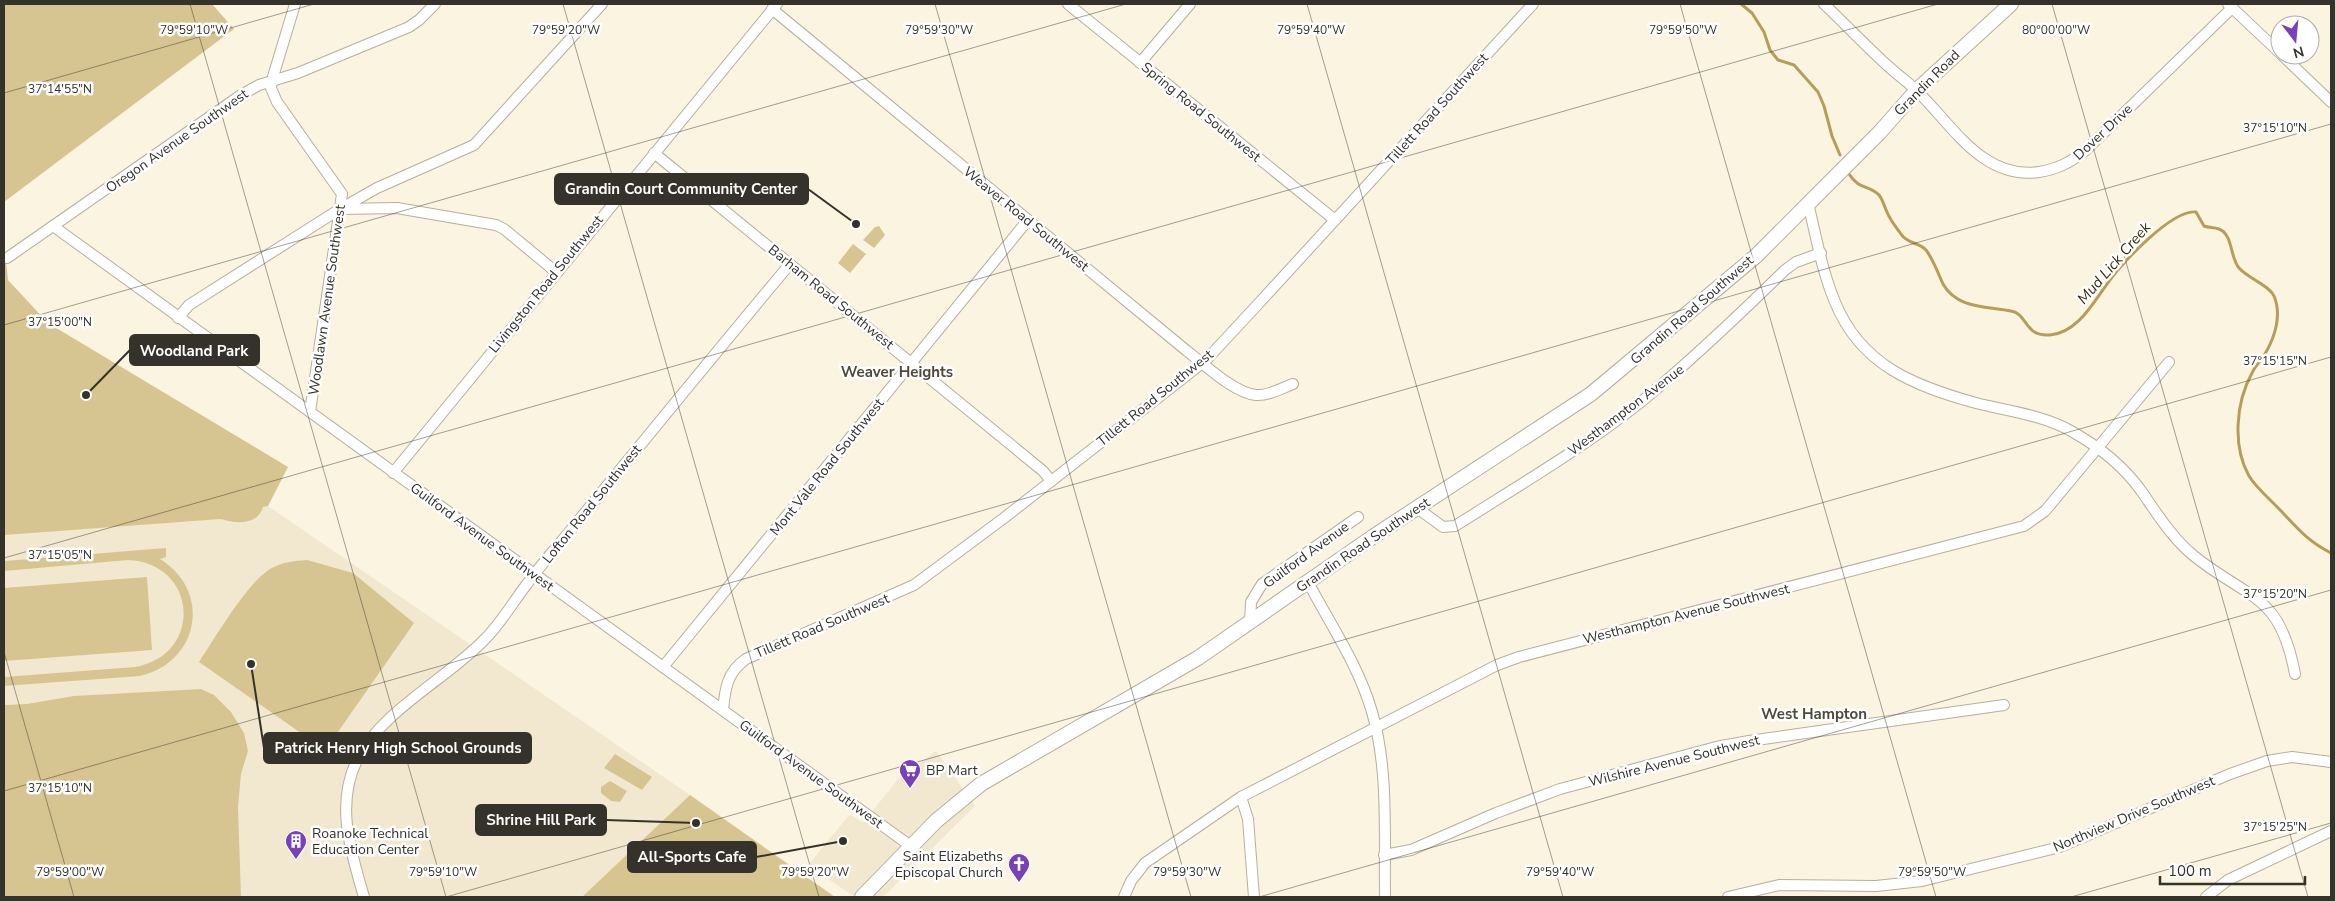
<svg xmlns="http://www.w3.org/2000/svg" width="2335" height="901" viewBox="0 0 2335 901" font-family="'Nunito Sans',sans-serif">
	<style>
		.built { fill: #f2e8cf }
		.green { fill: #d7c591 }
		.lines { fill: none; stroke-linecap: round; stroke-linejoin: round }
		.stream { stroke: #b59e59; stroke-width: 3 }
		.street-casing { stroke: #b5af9d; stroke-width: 12 }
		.secondary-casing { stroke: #b5af9d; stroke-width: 16 }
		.street { stroke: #fff; stroke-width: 10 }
		.secondary { stroke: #fff; stroke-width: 14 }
		.ticks { fill: none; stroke: #34322a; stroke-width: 1; stroke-opacity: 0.45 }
		.labels { text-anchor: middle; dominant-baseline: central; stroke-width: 5; stroke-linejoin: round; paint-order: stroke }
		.street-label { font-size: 14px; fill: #34322a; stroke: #fff }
		.poi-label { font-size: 14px; fill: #34322a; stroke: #fff; text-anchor: start }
		.water-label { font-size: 15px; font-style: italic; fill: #352b0b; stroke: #fff }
		.neighbourhood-label { font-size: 15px; font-weight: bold; fill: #4e4939; stroke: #fff }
		.ticks-label { font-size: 12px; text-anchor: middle; fill: #34322a; stroke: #fff; stroke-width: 5; stroke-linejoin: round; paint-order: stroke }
		.leader { fill: none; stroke: #34322a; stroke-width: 2 }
		.callout-dot { fill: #34322a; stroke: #fff; stroke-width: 2 }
		.callout { fill: #34322a; stroke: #34322a; stroke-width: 2 }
		.callout-label { font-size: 15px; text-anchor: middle; font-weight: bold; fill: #fff }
	</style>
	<rect width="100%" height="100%" fill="#fbf4e1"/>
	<g class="built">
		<polygon points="268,506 690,795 582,897 4,897 4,532 220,519"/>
		<polygon points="936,751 975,806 883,897 855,897 812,868 809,864 850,814 863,823 898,779"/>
	</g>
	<g class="green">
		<polygon points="4,4 212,4 234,29 4,202"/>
		<polygon points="879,226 885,235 874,248 863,240 875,227"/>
		<path d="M4,242l4,38 40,43 240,144 -20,39 -5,1c-5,18 -27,17 -42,12l-217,16z"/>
		<polygon points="853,244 866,254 850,273 838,263"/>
		<path d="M166,548v9l-6,2c52,32 40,103 -20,117l-136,10v-9l131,-10c69,-12 63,-104 -7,-107l-124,11v-10z"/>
		<path d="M307,560l46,13 61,50 -83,119 -13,3 -119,-83c16,-24 48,-79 71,-93 12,-7 24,-8 37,-9z"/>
		<polygon points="147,577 152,650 4,661 4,588"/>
		<polygon points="201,689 214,695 231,712 244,733 248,751 241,774 238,807 241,897 4,897 4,705 27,704 74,696"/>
		<polygon points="615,754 652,777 642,790 604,768"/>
		<polygon points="610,781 627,791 620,802 611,801 601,793 601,787"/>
		<polygon points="690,795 835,897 582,897"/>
	</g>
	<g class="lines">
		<g class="stream">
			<polyline points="1741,4 1752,13 1764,32 1770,50 1778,60 1794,65 1818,92 1824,106 1832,136 1840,155"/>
			<path d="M1849,174c10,16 20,11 30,21 4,5 5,11 8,17 3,8 9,15 14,22 6,10 18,8 25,16 7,9 12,23 17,34 14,25 44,22 68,27 17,3 13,26 39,24 27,-2 43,-32 57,-51 14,-20 65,-75 89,-72l8,14c5,2 10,1 15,3 14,5 11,29 20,39 10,11 30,17 35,28 8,19 1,41 -9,58 -4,7 -10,12 -13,19 -16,29 -20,73 -3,103 8,13 23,25 33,36 18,19 26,29 49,41"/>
		</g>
		<g class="street-casing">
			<g id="street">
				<polyline points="295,4 272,80 271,88 277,102 342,194 310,412"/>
				<polyline points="1068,4 1335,220"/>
				<path d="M1824,4c22,21 43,43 65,63 10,9 20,16 29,25 35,34 65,88 121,80 19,-3 32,-10 47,-22l146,-142"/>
				<polyline points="2228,4 2280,53"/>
				<path d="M772,9l415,342c17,13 47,42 69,44 12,1 26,-7 37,-11"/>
				<polyline points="2282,55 2331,102"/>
				<polyline points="1140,63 1190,4"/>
				<polyline points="654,153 1043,471 1051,481"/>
				<path d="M1808,203c8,33 14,68 27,99 26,64 80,84 141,101 31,8 67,12 95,28 27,15 52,34 71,61 16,23 30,46 52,64 55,44 86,37 101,118"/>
				<polyline points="341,209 397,208 496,225 504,229 556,272"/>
				<polyline points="53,226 912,847"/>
				<polyline points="7,258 241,95 259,85 298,73 409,27 419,20 435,4"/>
				<polyline points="178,318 189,305 340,209 377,188 474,145 602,4"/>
				<polyline points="393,473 777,4"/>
				<path d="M1417,508l26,19 12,-1c63,-40 128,-78 187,-125 50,-41 97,-86 143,-131l11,-8 25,-9"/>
				<path d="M1308,582c22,42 51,84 64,130 17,57 12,126 13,185"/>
				<polyline points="1250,623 1251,602 1262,584 1358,517"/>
				<polyline points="663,667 1028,220"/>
				<path d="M723,710c2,-21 4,-38 23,-51l168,-74 90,-67 183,-143 21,-17 52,-56 273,-298"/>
				<polyline points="1241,797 1248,819 1254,897"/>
				<polyline points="1384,855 1411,850 1496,813 1560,789 1716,747 1749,741 2004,705"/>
				<path d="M364,897c-13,-45 -29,-92 -7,-137 24,-49 91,-82 128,-121 16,-16 28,-37 42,-55 13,-18 28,-35 43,-53 73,-89 146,-179 220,-267"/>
				<polyline points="1124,897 1131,881 1145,863 1241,797 1497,665 1519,657 2024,526 2045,511 2169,362"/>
				<polyline points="1728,897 1779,885 1876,886 1922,881 2060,847 2230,774 2267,761 2292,757 2331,762"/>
				<polyline points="2206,897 2228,880 2331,831"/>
			</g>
		</g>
		<g class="secondary-casing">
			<polyline id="secondary" points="862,897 936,821 981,784 1198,658 1374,536 1591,394 1756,256 1880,132 1917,90 2011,4"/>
		</g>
		<use href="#street" class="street"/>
		<use href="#secondary" class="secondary"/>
	</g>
	<path class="ticks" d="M190,4l256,893M563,4l256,893M935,4l256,893M1307,4l256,893M1680,4l256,893M2052,4l256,893M4,93l310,-89M4,325l1122,-321M4,558l1934,-554M4,652l70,245M4,791l2327,-667M446,897l1885,-540M1259,897l1072,-307M2071,897l260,-74"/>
	<defs>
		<g id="supermarket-pin" transform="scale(1.125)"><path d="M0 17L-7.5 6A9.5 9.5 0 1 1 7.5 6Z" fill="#7741b8" stroke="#fff"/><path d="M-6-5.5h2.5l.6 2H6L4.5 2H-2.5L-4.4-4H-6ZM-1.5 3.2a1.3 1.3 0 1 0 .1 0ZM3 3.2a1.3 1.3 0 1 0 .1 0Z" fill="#fff"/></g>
		<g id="building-pin" transform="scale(1.125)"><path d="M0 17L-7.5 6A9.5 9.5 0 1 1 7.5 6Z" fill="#7741b8" stroke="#fff"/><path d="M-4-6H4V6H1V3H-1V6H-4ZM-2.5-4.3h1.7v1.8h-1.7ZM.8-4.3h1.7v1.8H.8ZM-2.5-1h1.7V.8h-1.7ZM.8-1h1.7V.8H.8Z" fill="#fff"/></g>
		<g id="church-pin" transform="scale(1.125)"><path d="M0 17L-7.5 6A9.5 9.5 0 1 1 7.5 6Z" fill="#7741b8" stroke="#fff"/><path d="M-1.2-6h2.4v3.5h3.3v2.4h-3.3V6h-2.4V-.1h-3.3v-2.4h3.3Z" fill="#fff"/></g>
	</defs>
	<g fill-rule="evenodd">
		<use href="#supermarket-pin" x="910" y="770"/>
		<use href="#building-pin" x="296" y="841"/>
		<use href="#church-pin" x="1019" y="864"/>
	</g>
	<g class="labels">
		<g class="street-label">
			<text transform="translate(1927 83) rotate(-45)">Grandin Road</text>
			<text transform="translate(1437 109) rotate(-48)">Tillett Road Southwest</text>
			<text transform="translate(1201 112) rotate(39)">Spring Road Southwest</text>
			<text transform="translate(2103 132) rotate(-43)">Dover Drive</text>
			<text transform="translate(177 141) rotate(-35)">Oregon Avenue Southwest</text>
			<text transform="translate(1026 219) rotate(39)">Weaver Road Southwest</text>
			<text transform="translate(546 284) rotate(-51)">Livingston Road Southwest</text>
			<text transform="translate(831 297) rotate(39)">Barham Road Southwest</text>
			<text transform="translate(327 300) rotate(-82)">Woodlawn Avenue Southwest</text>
			<text transform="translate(1692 310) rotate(-41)">Grandin Road Southwest</text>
			<text transform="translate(1155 398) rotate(-39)">Tillett Road Southwest</text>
			<text transform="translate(1626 410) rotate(-37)">Westhampton Avenue</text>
			<text transform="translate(827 467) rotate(-51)">Mont Vale Road Southwest</text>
			<text transform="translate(592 504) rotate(-51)">Lofton Road Southwest</text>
			<text transform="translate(482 537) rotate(36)">Guilford Avenue Southwest</text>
			<text transform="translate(1363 545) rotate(-34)">Grandin Road Southwest</text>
			<text transform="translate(1306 555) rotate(-36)">Guilford Avenue</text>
			<text transform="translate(1686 614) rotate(-14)">Westhampton Avenue Southwest</text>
			<text transform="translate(822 626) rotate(-23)">Tillett Road Southwest</text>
			<text transform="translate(1674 761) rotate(-14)">Wilshire Avenue Southwest</text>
			<text transform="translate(811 774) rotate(36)">Guilford Avenue Southwest</text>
			<text transform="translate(2134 814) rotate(-23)">Northview Drive Southwest</text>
		</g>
		<g class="poi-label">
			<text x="926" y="770">BP Mart</text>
			<text x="312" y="833">Roanoke Technical<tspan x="312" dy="16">Education Center</tspan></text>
			<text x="1003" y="856" text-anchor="end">Saint Elizabeths<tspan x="1003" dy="16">Episcopal Church</tspan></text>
		</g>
		<g class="water-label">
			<text transform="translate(2114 263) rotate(-49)">Mud Lick Creek</text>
		</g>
		<g class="neighbourhood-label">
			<text x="897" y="372">Weaver Heights</text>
			<text x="1814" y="714">West Hampton</text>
		</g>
	</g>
	<g class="ticks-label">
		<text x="194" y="34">79°59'10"W</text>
		<text x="566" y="34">79°59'20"W</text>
		<text x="939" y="34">79°59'30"W</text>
		<text x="1311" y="34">79°59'40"W</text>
		<text x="1683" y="34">79°59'50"W</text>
		<text x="2056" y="34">80°00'00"W</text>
		<text x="60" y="93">37°14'55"N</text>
		<text x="2275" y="132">37°15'10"N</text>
		<text x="60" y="326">37°15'00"N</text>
		<text x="2275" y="365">37°15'15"N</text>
		<text x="60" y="559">37°15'05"N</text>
		<text x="2275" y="598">37°15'20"N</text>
		<text x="60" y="792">37°15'10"N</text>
		<text x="2275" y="831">37°15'25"N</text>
		<text x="70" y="876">79°59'00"W</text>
		<text x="443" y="876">79°59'10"W</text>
		<text x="815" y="876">79°59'20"W</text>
		<text x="1187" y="876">79°59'30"W</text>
		<text x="1560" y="876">79°59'40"W</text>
		<text x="1932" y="876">79°59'50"W</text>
	</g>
	<path class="leader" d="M856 224L808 189M86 395L130 350M251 664L264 748M696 823L606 820M843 841L756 857"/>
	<g class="callout-dot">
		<circle cx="856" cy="224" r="5"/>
		<circle cx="86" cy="395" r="5"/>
		<circle cx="251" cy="664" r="5"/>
		<circle cx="696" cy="823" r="5"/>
		<circle cx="843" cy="841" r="5"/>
	</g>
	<g class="callout">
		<rect x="555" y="174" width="253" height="30" rx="5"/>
		<rect x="130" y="335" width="129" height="30" rx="5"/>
		<rect x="264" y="733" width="267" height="30" rx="5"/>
		<rect x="476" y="805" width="130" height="30" rx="5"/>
		<rect x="628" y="842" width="128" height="30" rx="5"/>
	</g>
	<g class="callout-label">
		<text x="681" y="194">Grandin Court Community Center</text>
		<text x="194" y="356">Woodland Park</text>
		<text x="398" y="753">Patrick Henry High School Grounds</text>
		<text x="541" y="825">Shrine Hill Park</text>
		<text x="692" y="862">All-Sports Cafe</text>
	</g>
	<rect width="2335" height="901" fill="none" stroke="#34322a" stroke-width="10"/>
	<g transform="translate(2295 40) rotate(164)"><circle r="24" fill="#ffffff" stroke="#aeadaa"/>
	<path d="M0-4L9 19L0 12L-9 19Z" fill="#7741b8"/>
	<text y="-8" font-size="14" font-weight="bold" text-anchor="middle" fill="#34322a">N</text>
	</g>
	<path d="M2160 876v8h145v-8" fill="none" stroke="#34322a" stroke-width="2.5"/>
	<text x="2168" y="876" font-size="15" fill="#34322a" stroke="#ffffff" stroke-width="4" paint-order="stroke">100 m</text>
</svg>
